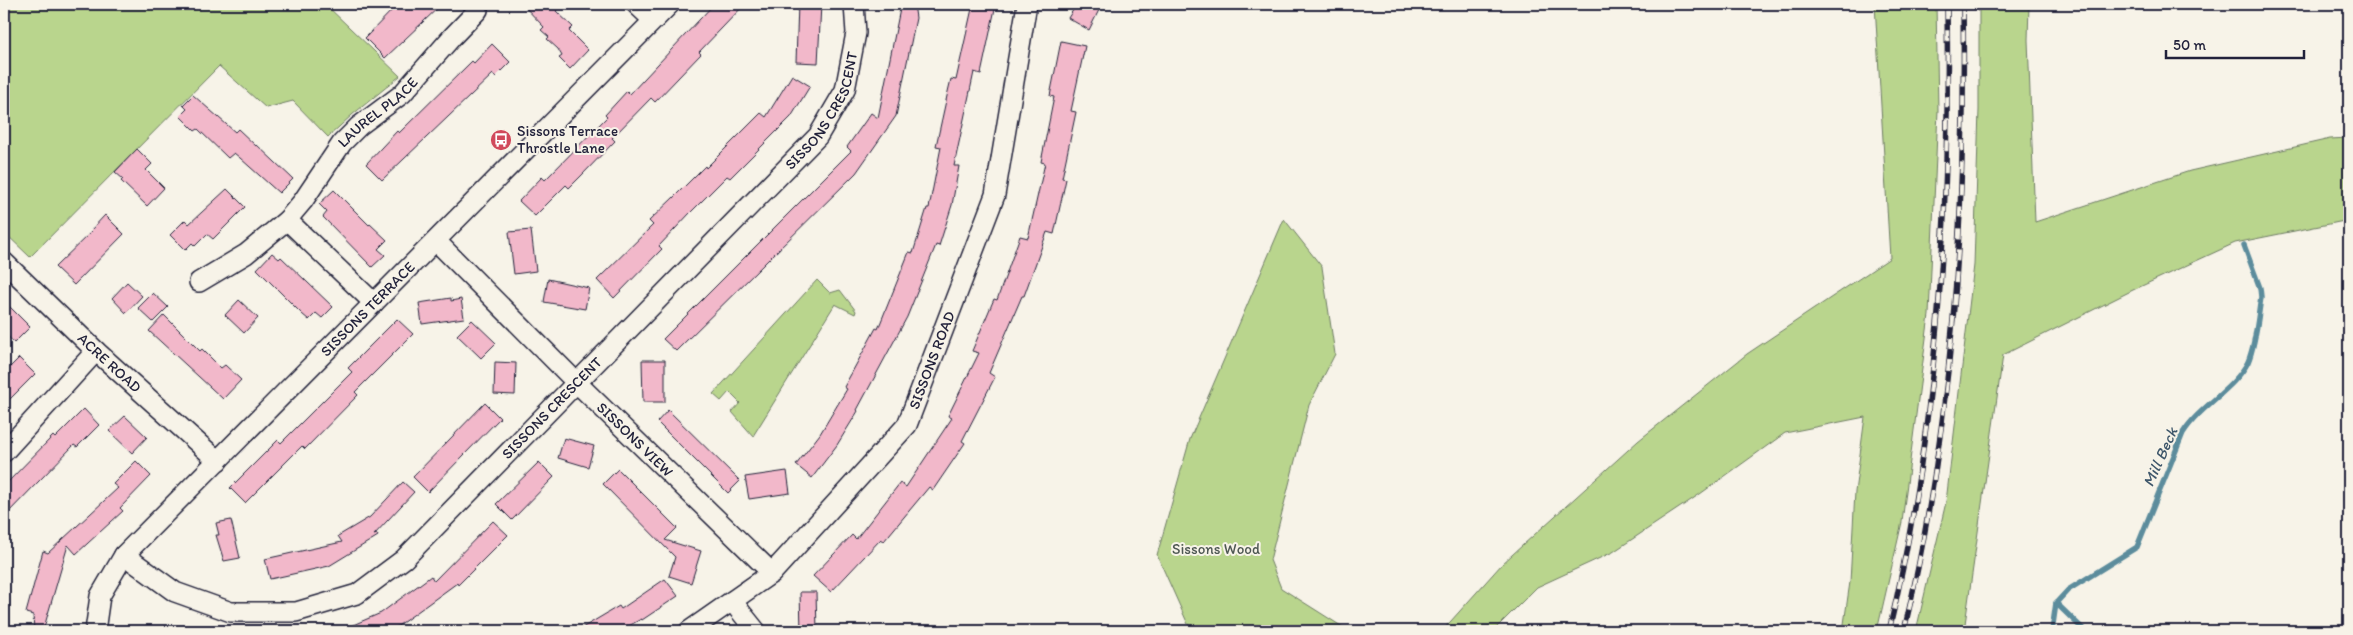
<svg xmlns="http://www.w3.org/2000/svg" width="2353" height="635" viewBox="0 0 2353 635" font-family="Itim,sans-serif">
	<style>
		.green { fill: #b9d58d; stroke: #6e7c64 }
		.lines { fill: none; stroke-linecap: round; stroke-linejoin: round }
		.stream { stroke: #5c8c9c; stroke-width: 5.5 }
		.building { fill: #f2b8ca; stroke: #22223b }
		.minor-casing { stroke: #22223b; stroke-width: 22 }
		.minor { stroke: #f7f3e8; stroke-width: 19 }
		.rail-casing { stroke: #22223b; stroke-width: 5.5 }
		.rail { stroke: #f7f3e8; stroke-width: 4; stroke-dasharray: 11; stroke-linecap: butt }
		.labels { text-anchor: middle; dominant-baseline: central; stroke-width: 4; stroke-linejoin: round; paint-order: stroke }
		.street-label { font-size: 15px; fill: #22223b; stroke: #f7f3e8 }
		.poi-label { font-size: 15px; fill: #22223b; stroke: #f7f3e8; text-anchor: start }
		.park-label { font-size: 15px; fill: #4f5854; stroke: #f7f3e8 }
		.water-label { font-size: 16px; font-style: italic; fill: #3f576b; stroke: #f7f3e8 }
	</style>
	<rect width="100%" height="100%" fill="#f7f3e8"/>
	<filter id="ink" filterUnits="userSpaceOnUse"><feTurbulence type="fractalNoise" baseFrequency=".02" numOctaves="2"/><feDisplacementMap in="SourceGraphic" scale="10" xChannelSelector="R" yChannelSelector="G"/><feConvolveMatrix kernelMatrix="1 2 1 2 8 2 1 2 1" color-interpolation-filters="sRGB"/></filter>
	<g filter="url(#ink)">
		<g class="green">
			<polygon points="4,4 325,4 400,76 352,115 328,137 293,101 266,108 219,66 30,257 4,232"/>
			<polygon points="1875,4 1936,4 1938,110 1929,315 1902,522 1877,631 1843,631 1850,582 1855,492 1865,417 1785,433 1700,494 1613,552 1537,587 1493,631 1442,631 1502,564 1638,441 1747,354 1890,258"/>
			<polygon points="1979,4 2029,4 2028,40 2035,222 2190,171 2330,139 2349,138 2349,220 2235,243 2133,290 2003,355 1964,631 1916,631 1946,502 1974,265 1979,110"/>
			<polygon points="1284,219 1322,267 1335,354 1309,405 1270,560 1281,588 1349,631 1191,631 1157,555 1190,439"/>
			<polygon points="817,280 830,293 840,290 856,311 855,314 835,304 753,436 732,412 740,403 729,392 721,401 713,394"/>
		</g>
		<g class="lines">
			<g class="stream">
				<polyline points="2056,603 2085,631"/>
				<path d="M2052,631l4,-28 12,-13 69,-43 46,-114c16,-26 52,-45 65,-71 8,-19 10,-45 13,-65l-1,-9 -16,-43"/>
			</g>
		</g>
		<g class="building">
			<polygon points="398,4 442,4 385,58 365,38"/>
			<polygon points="522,4 562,4 556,11 573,27 569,31 588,50 570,69 559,58 562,56 558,49 547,39 549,37 541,30 544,27"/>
			<polygon points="714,4 745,4 699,52 701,54 655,102 651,98 612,138 615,141 581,176 569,188 566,185 535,216 519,201 542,177 545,180 607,117 605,115 627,91 630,94"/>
			<polygon points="798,4 821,4 818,63 796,62"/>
			<polygon points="901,4 914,4 916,18 896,116 856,173 676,351 663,339 851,151 847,147 871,113 878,118"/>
			<polygon points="973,4 996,4 981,74 974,72 954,166 959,166 952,205 939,246 936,245 907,317 857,410 858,411 837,445 812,478 796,465 820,434 847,389 844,387 876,328 878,329 909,252 913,253 927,208 929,208 941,147 936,146 947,96 951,79 956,80"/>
			<polygon points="1077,4 1102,4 1089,30 1068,18"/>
			<polygon points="1061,41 1085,46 1071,111 1076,112 1062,178 1066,179 1054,234 1047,232 1024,296 1022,296 989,373 995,377 962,441 965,443 933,490 929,487 884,541 881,539 831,592 813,576 852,535 856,539 900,483 906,487 952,418 948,416 979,353 972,351 994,299 997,300 1020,236 1028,238 1045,163 1041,162 1054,97 1050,96"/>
			<polygon points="492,44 510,62 495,77 493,74 382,180 366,164 397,131 399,133 472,61 474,63"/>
			<polygon points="792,75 810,86 791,117 730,178 727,176 690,213 659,246 662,249 614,298 597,280 653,225 649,221 674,197 705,166 706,168 761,113 766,117"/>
			<polygon points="193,95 235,132 238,129 256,146 257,145 293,179 279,193 240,158 234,153 228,158 198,129 195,131 180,116 187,109 183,105"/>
			<polygon points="137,149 152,164 146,170 164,188 147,206 121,181 123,179 115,172"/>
			<polygon points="227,189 245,207 213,239 207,234 195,246 192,243 185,250 170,235 185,220 189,224"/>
			<polygon points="334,190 369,225 370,224 387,240 378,249 385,255 372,267 323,217 327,212 319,204"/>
			<polygon points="105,215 124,234 74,285 55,267 92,231 91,230"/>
			<polygon points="531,230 536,271 514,274 509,232"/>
			<polygon points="272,253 279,259 281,257 333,307 322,318 316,313 309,320 302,314 257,269"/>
			<polygon points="548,279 589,288 585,309 544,302"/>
			<polygon points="127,282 142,296 126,313 112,298"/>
			<polygon points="153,293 168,307 153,322 138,308"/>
			<polygon points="451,298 451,301 461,299 464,318 422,324 419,303"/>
			<polygon points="239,300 258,318 244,333 225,315"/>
			<polygon points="4,301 30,327 14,343 4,332"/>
			<polygon points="164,315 200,351 202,349 221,368 225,365 241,380 223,399 149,331"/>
			<polygon points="397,319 413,334 355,392 358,395 305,449 302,446 245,503 230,488 278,440 281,443 352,372 348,368"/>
			<polygon points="472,320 496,343 481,358 457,335"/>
			<polygon points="19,358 35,374 4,405 4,373"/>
			<polygon points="642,360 665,360 665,402 643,402"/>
			<polygon points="495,362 516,363 515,395 494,394"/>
			<polygon points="485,403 500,418 428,492 413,477"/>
			<polygon points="84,409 99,425 77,447 74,445 4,517 4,486 53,436 55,438"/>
			<polygon points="668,410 740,481 728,493 657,422"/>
			<polygon points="125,416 147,437 132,453 109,431"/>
			<polygon points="564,438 594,446 588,467 558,458"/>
			<polygon points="136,461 151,476 120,508 123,511 76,554 68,545 43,631 34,631 33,615 26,613 43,551 48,553 118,488 113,484"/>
			<polygon points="539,462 554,477 512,520 496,504"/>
			<polygon points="618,469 677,528 665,540 701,551 691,583 669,576 675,557 603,484"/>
			<polygon points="787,471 790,493 749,499 745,477"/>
			<polygon points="403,482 414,492 374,535 377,534 378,536 329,566 270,579 265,559 342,542 338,536 370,517"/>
			<polygon points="231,520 240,558 224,561 216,535 219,535 216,523"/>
			<polygon points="493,521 508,535 458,585 457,583 391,631 339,631 381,613 431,576 434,581"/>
			<polygon points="665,579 678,596 642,620 641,619 620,631 577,631 619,606 621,609"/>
			<polygon points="800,592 816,592 817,631 801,631"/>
		</g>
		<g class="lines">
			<g class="minor-casing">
				<g id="minor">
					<polyline points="636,4 653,20"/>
					<path id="s1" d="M287,220l16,-19 39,-58 17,-17 43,-32 50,-57 26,-27"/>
					<path id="s2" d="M436,241l142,143 194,189"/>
					<path id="s3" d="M4,262l92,89 122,110"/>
					<polyline points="199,282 246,254 287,220 374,303"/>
					<polyline points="4,452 96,351"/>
					<path id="s4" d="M124,555l51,37 56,20h65l61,-18 47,-35 414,-423 27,-46 11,-57 -2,-29"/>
					<polyline points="732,601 756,631"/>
					<path id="s5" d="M95,631l5,-35 24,-41 546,-551"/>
					<path id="s6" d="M689,631l83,-58 135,-148 88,-230 32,-191"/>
				</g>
			</g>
			<use href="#minor" class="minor"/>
			<g class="rail-casing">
				<g id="rail">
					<path d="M1889,631c49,-205 61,-418 58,-627"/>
					<path d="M1904,631c49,-205 62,-417 59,-627"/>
				</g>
			</g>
			<use href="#rail" class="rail"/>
		</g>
	</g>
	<defs>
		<g id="bus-disc" transform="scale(1.125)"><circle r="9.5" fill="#d1495b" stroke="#f7f3e8"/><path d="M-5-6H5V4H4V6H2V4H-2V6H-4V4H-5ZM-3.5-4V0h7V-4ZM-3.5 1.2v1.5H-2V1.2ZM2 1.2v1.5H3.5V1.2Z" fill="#fff"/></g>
	</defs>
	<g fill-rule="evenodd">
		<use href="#bus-disc" x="501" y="140"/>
	</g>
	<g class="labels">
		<g class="street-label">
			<text stroke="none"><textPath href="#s4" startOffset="926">SISSONS CRESCENT</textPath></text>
			<text stroke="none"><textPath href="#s1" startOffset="142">LAUREL PLACE</textPath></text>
			<text stroke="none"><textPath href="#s5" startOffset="429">SISSONS TERRACE</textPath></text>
			<text stroke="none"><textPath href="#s6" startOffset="371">SISSONS ROAD</textPath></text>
			<text stroke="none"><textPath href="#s3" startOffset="146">ACRE ROAD</textPath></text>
			<text stroke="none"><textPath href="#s4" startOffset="521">SISSONS CRESCENT</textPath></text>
			<text stroke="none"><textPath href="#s2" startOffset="281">SISSONS VIEW</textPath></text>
		</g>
		<g class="poi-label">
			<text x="517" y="131">Sissons Terrace<tspan x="517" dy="17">Throstle Lane</tspan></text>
		</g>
		<g class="park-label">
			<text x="1216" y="549">Sissons Wood</text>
		</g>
		<g class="water-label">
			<text transform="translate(2160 457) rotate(-66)">Mill Beck</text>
		</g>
	</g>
	<rect width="2353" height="635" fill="none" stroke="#f7f3e8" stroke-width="20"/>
	<rect x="10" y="10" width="2333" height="615" fill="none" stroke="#22223b" stroke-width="2" filter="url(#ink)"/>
	<path d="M2166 50v8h138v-8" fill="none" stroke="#22223b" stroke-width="2.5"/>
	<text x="2173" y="50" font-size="15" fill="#22223b" stroke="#f7f3e8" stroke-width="4" paint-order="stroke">50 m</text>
</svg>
